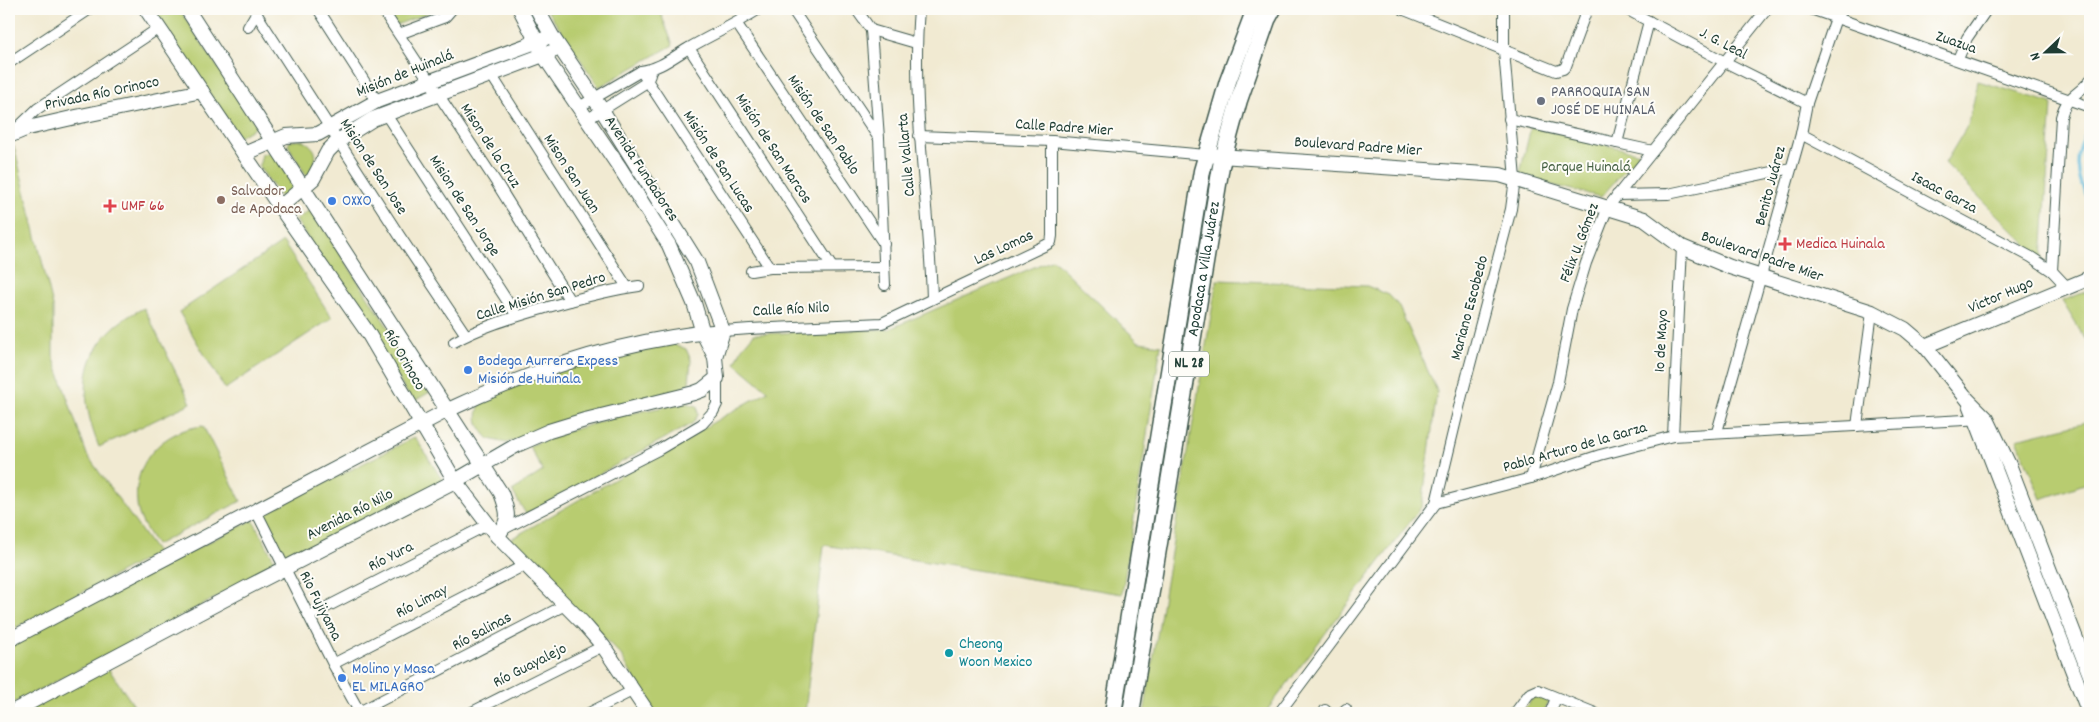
<svg xmlns="http://www.w3.org/2000/svg" width="2099" height="722" viewBox="0 0 2099 722" font-family="Dekko,sans-serif">
	<style>
		.green { fill: #b8cc70; stroke: #6c8452 }
		.lines { fill: none; stroke-linecap: round; stroke-linejoin: round }
		.stream { stroke: #5bb7d9; stroke-width: 2.5 }
		.street-casing { stroke: #3e574c; stroke-width: 12 }
		.secondary-casing { stroke: #3e574c; stroke-width: 16 }
		.primary-casing { stroke: #3e574c; stroke-width: 19 }
		.street { stroke: #fff; stroke-width: 10 }
		.secondary { stroke: #fff; stroke-width: 14 }
		.primary { stroke: #fff; stroke-width: 16 }
		.worship-dot { fill: #6b7280; stroke: #fdfcf7; stroke-width: 2 }
		.education-dot { fill: #8d6e63; stroke: #fdfcf7; stroke-width: 2 }
		.shop-dot { fill: #3f7fe0; stroke: #fdfcf7; stroke-width: 2 }
		.health-dot { fill: #e0444e; stroke: #fdfcf7; stroke-width: 2 }
		.culture-dot { fill: #0f9aa8; stroke: #fdfcf7; stroke-width: 2 }
		.labels { text-anchor: middle; dominant-baseline: central; stroke-width: 4; stroke-linejoin: round; paint-order: stroke }
		.shield { fill: #fdfcf7; stroke: #62766e; stroke-width: 1 }
		.shield-label { font-size: 15px; font-weight: bold; fill: #1f3d34 }
		.street-label { font-size: 16px; fill: #1f3d34; stroke: #fdfcf7 }
		.worship-label { font-size: 16px; fill: #5b616d; stroke: #fdfcf7; text-anchor: start }
		.park-label { font-size: 16px; fill: #456143; stroke: #fdfcf7 }
		.education-label { font-size: 16px; fill: #785e54; stroke: #fdfcf7; text-anchor: start }
		.shop-label { font-size: 16px; fill: #366cbe; stroke: #fdfcf7; text-anchor: start }
		.health-label { font-size: 16px; fill: #be3a42; stroke: #fdfcf7; text-anchor: start }
		.culture-label { font-size: 16px; fill: #0d838f; stroke: #fdfcf7; text-anchor: start }
	</style>
	<rect width="100%" height="100%" fill="#fdfcf7"/>
	<filter id="ink" filterUnits="userSpaceOnUse"><feTurbulence type="fractalNoise" baseFrequency=".02" numOctaves="2"/><feDisplacementMap in="SourceGraphic" scale="10" xChannelSelector="R" yChannelSelector="G"/><feConvolveMatrix kernelMatrix="1 2 1 2 8 2 1 2 1" color-interpolation-filters="sRGB"/></filter>
	<filter id="wash" filterUnits="userSpaceOnUse"><feTurbulence type="fractalNoise" baseFrequency=".0096" numOctaves="4" result="noise"/><feDisplacementMap in="SourceGraphic" scale="20" xChannelSelector="R" yChannelSelector="G"/><feGaussianBlur stdDeviation="1.12" result="paint"/><feColorMatrix in="noise" values="0 0 0 0 0 0 0 0 0 0 0 0 0 0 0 0 0 1.4 0 .05"/><feComposite in="paint" operator="in"/></filter>
	<g filter="url(#wash)">
		<rect width="100%" height="100%" fill="#f1ead2"/>
		<g class="green">
			<polygon points="152,9 179,9 257,126 239,137"/>
			<polygon points="386,9 439,9 396,25"/>
			<polygon points="546,9 659,9 673,45 599,87"/>
			<polygon points="1978,81 2052,103 2042,260 1945,163 1969,123"/>
			<polygon points="1531,127 1640,153 1601,197 1519,177"/>
			<path d="M302,140c19,9 15,21 7,35h-3l-18,-30 2,-4z"/>
			<polygon points="14,146 53,306 53,356 87,455 157,553 9,631 9,152"/>
			<polygon points="274,152 293,184 290,194 281,197 259,167 262,154"/>
			<polygon points="1212,164 1214,164 1126,713 1119,713 1210,169"/>
			<polygon points="311,209 430,392 413,402 296,220"/>
			<polygon points="283,242 332,318 225,389 179,312"/>
			<polygon points="1053,259 1139,342 1161,345 1122,594 824,545 805,713 653,713 621,655 509,540 768,391 735,363 742,348 754,334 889,329"/>
			<polygon points="1217,280 1367,286 1389,295 1398,305 1437,391 1422,506 1265,713 1144,713"/>
			<polygon points="2090,290 2090,347 2062,301"/>
			<path d="M144,308l47,95 -92,44c-24,-59 -17,-110 45,-139z"/>
			<path d="M669,342l17,7 5,11 -2,23 -8,6 -175,54 -17,-4c-14,-14 -15,-24 -6,-41l61,-25z"/>
			<polygon points="686,403 697,406 698,415 693,423 526,514 512,491 543,471 529,446 563,433 622,415"/>
			<polygon points="2090,421 2090,482 2041,499 2017,439"/>
			<path d="M203,426l38,75 -85,44c-8,-13 -18,-26 -19,-41 -5,-42 26,-74 66,-78z"/>
			<polygon points="415,437 443,481 286,561 262,515"/>
			<polygon points="253,520 275,561 275,567 16,702 9,701 9,642"/>
			<polygon points="108,668 139,713 22,713"/>
			<polygon points="1536,694 1549,702 1543,713 1521,713"/>
		</g>
		<g class="lines">
			<path class="stream" d="M2090,128c-18,23 -15,50 0,74"/>
		</g>
	</g>
	<g filter="url(#ink)">
		<g class="lines">
			<g class="street-casing">
				<g id="street">
					<polyline points="318,9 377,101"/>
					<polyline points="382,9 496,182 570,301"/>
					<polyline points="792,9 878,137"/>
					<polyline points="856,9 871,30"/>
					<path d="M919,9c-8,97 10,192 13,289"/>
					<polyline points="1402,9 1556,71 1563,69 1566,66 1587,9"/>
					<polyline points="1626,9 1725,62 1807,103"/>
					<polyline points="1811,9 2090,107"/>
					<polyline points="256,13 399,235 466,335"/>
					<polyline points="737,24 884,244"/>
					<polyline points="248,27 258,10"/>
					<polyline points="871,30 879,138 885,285"/>
					<polyline points="871,30 916,43"/>
					<polyline points="399,34 445,17 452,9"/>
					<polyline points="689,48 832,267"/>
					<polyline points="1958,59 1967,38 1987,9"/>
					<polyline points="9,63 90,9"/>
					<polyline points="641,71 770,268"/>
					<polyline points="492,76 627,287"/>
					<path d="M579,107l62,-36c18,-2 31,-13 46,-22 24,-14 49,-25 72,-40"/>
					<polyline points="385,113 517,316"/>
					<polyline points="588,119 647,82 650,75"/>
					<polyline points="1509,119 1653,151"/>
					<polyline points="12,133 37,109 159,28"/>
					<polyline points="1801,134 2031,257 2052,271 2067,287"/>
					<polyline points="919,136 1052,141 1206,155"/>
					<polyline points="1617,143 1649,21"/>
					<polyline points="1617,195 1668,194 1791,168"/>
					<polyline points="751,271 770,268 884,267"/>
					<path d="M2052,271l9,-154c6,-23 17,-21 29,-37"/>
					<polyline points="723,331 750,329 882,323 1046,245 1051,242 1052,236 1052,141"/>
					<path d="M454,342c30,-17 65,-26 98,-36 28,-8 57,-16 87,-20"/>
					<polyline points="1857,426 1872,312"/>
					<polyline points="1717,432 1801,134 1807,103 1836,18 1843,9"/>
					<polyline points="1673,436 1682,247"/>
					<polyline points="1531,478 1558,382 1572,309 1586,263 1608,207 1767,9"/>
					<polyline points="1436,503 1531,478 1600,455 1673,436 1983,419"/>
					<polyline points="256,511 333,664 360,713"/>
					<polyline points="504,529 658,450 702,424 713,412 717,404 717,378"/>
					<polyline points="309,616 487,525"/>
					<polyline points="333,664 525,565"/>
					<polyline points="1325,710 1328,713"/>
					<polyline points="359,712 565,605"/>
					<polyline points="470,713 603,646"/>
					<polyline points="589,713 632,691"/>
					<polyline points="1279,713 1436,503 1462,395 1511,209 1515,179 1504,51 1504,9"/>
					<polyline points="1342,713 1346,709"/>
					<polyline points="1515,713 1529,694 1538,690 1595,713"/>
					<polyline points="1550,713 1556,698"/>
				</g>
			</g>
			<g class="secondary-casing">
				<g id="secondary">
					<polyline points="146,9 280,207 368,333 455,481 497,536 583,623 603,646 648,713"/>
					<path d="M187,9l314,484c7,18 10,28 -4,43"/>
					<polyline points="537,9 552,36 602,110 697,262 723,331 715,357"/>
					<polyline points="9,136 28,128 76,117 202,91"/>
					<polyline points="244,154 286,136 318,134 377,101 544,39"/>
					<polyline points="1206,155 1500,175 1644,219 1682,247 1730,267 1872,312 1905,329 1925,346 1968,400 1987,419 2010,467 2090,675"/>
					<polyline points="280,207 313,179 328,151 338,141 373,119 551,52"/>
					<polyline points="1925,346 2090,278"/>
					<polyline points="1970,404 2089,713"/>
					<path d="M9,640l439,-230c87,-41 179,-72 275,-79"/>
					<polyline points="10,713 248,587 455,481 517,445 549,431 585,420 694,393 702,390 717,378 715,357 703,333 694,303 669,245 620,168 544,56 520,9"/>
				</g>
			</g>
			<g class="primary-casing">
				<g id="primary">
					<polyline points="1113,713 1202,171 1228,81 1255,9"/>
					<path id="s1" d="M1131,713l90,-547 18,-66 28,-80 6,-11"/>
				</g>
			</g>
			<use href="#street" class="street"/>
			<use href="#secondary" class="secondary"/>
			<use href="#primary" class="primary"/>
		</g>
	</g>
	<circle class="worship-dot" cx="1541" cy="101" r="5"/>
	<circle class="education-dot" cx="221" cy="200" r="5"/>
	<g class="shop-dot">
		<circle cx="332" cy="201" r="5"/>
		<circle cx="468" cy="370" r="5"/>
		<circle cx="342" cy="678" r="5"/>
	</g>
	<g class="health-dot">
		<path d="M107.5 198.5h5v5h5v5h-5v5h-5v-5h-5v-5h5z"/>
		<path d="M1782.5 236.5h5v5h5v5h-5v5h-5v-5h-5v-5h5z"/>
	</g>
	<circle class="culture-dot" cx="949" cy="653" r="5"/>
	<g class="labels">
		<rect class="shield" x="1169" y="351.5" width="40" height="25" rx="4"/>
		<g class="shield-label">
			<text x="1189" y="364">NL 28</text>
		</g>
		<g class="street-label">
			<text transform="translate(1956 43) rotate(19)">Zuazua</text>
			<text transform="translate(1723 44) rotate(28)">J. G. Leal</text>
			<text transform="translate(405 74) rotate(-22)">Misión de Huinalá</text>
			<text transform="translate(102 94) rotate(-12)">Privada Río Orinoco</text>
			<text transform="translate(823 125) rotate(56)">Misión de San Pablo</text>
			<text transform="translate(1064 128) rotate(4)">Calle Padre Mier</text>
			<text transform="translate(490 146) rotate(57)">Mison de la Cruz</text>
			<text transform="translate(1358 147) rotate(4)">Boulevard Padre Mier</text>
			<text transform="translate(773 149) rotate(57)">Misión de San Marcos</text>
			<text transform="translate(907 155) rotate(-95)">Calle Vallarta</text>
			<text transform="translate(718 162) rotate(57)">Misión de San Lucas</text>
			<text transform="translate(373 167) rotate(57)">Mision de San Jose</text>
			<text transform="translate(641 169) rotate(57)">Avenida Fundadores</text>
			<text transform="translate(571 174) rotate(57)">Mison San Juan</text>
			<text transform="translate(1771 186) rotate(-75)">Benito Juárez</text>
			<text transform="translate(1944 193) rotate(28)">Isaac Garza</text>
			<text transform="translate(464 206) rotate(57)">Mision de San Jorge</text>
			<text transform="translate(1580 243) rotate(-69)">Félix U. Gómez</text>
			<text transform="translate(1004 248) rotate(-25)">Las Lomas</text>
			<text transform="translate(1762 257) rotate(19)">Boulevard Padre Mier</text>
			<text stroke="none"><textPath href="#s1" startOffset="450">Apodaca a Villa Juárez</textPath></text>
			<text transform="translate(2001 296) rotate(-23)">Victor Hugo</text>
			<text transform="translate(541 297) rotate(-17)">Calle Misión San Pedro</text>
			<text transform="translate(1470 308) rotate(-75)">Mariano Escobedo</text>
			<text transform="translate(791 310) rotate(-3)">Calle Río Nilo</text>
			<text transform="translate(1662 341) rotate(-87)">1o de Mayo</text>
			<text transform="translate(404 360) rotate(60)">Río Orinoco</text>
			<text transform="translate(1575 448) rotate(-16)">Pablo Arturo de la Garza</text>
			<text transform="translate(350 515) rotate(-27)">Avenida Río Nilo</text>
			<text transform="translate(391 557) rotate(-27)">Río Yura</text>
			<text transform="translate(422 602) rotate(-27)">Río Limay</text>
			<text transform="translate(320 606) rotate(63)">Rio Fujiyama</text>
			<text transform="translate(482 632) rotate(-28)">Río Salinas</text>
			<text transform="translate(530 666) rotate(-27)">Río Guayalejo</text>
		</g>
		<g class="worship-label">
			<text x="1551" y="92">PARROQUIA SAN<tspan x="1551" dy="18">JOSÉ DE HUINALÁ</tspan></text>
		</g>
		<g class="park-label">
			<text x="1586" y="167">Parque Huinalá</text>
		</g>
		<g class="education-label">
			<text x="231" y="191">Salvador<tspan x="231" dy="18">de Apodaca</tspan></text>
		</g>
		<g class="shop-label">
			<text x="342" y="201">OXXO</text>
			<text x="478" y="361">Bodega Aurrera Expess<tspan x="478" dy="18">Misión de Huinala</tspan></text>
			<text x="352" y="669">Molino y Masa<tspan x="352" dy="18">EL MILAGRO</tspan></text>
		</g>
		<g class="health-label">
			<text x="121" y="206">UMF 66</text>
			<text x="1796" y="244">Medica Huinala</text>
		</g>
		<g class="culture-label">
			<text x="959" y="644">Cheong<tspan x="959" dy="18">Woon Mexico</tspan></text>
		</g>
	</g>
	<rect width="2099" height="722" fill="none" stroke="#fdfcf7" stroke-width="30"/>
	<g transform="translate(2046 52) rotate(248)" stroke="#fdfcf7" stroke-width="4" paint-order="stroke">
	<path d="M0-4L9 19L0 12L-9 19Z" fill="#1f3d34"/>
	<text y="-8" font-size="14" font-weight="bold" text-anchor="middle" fill="#1f3d34">N</text>
	</g>
</svg>
